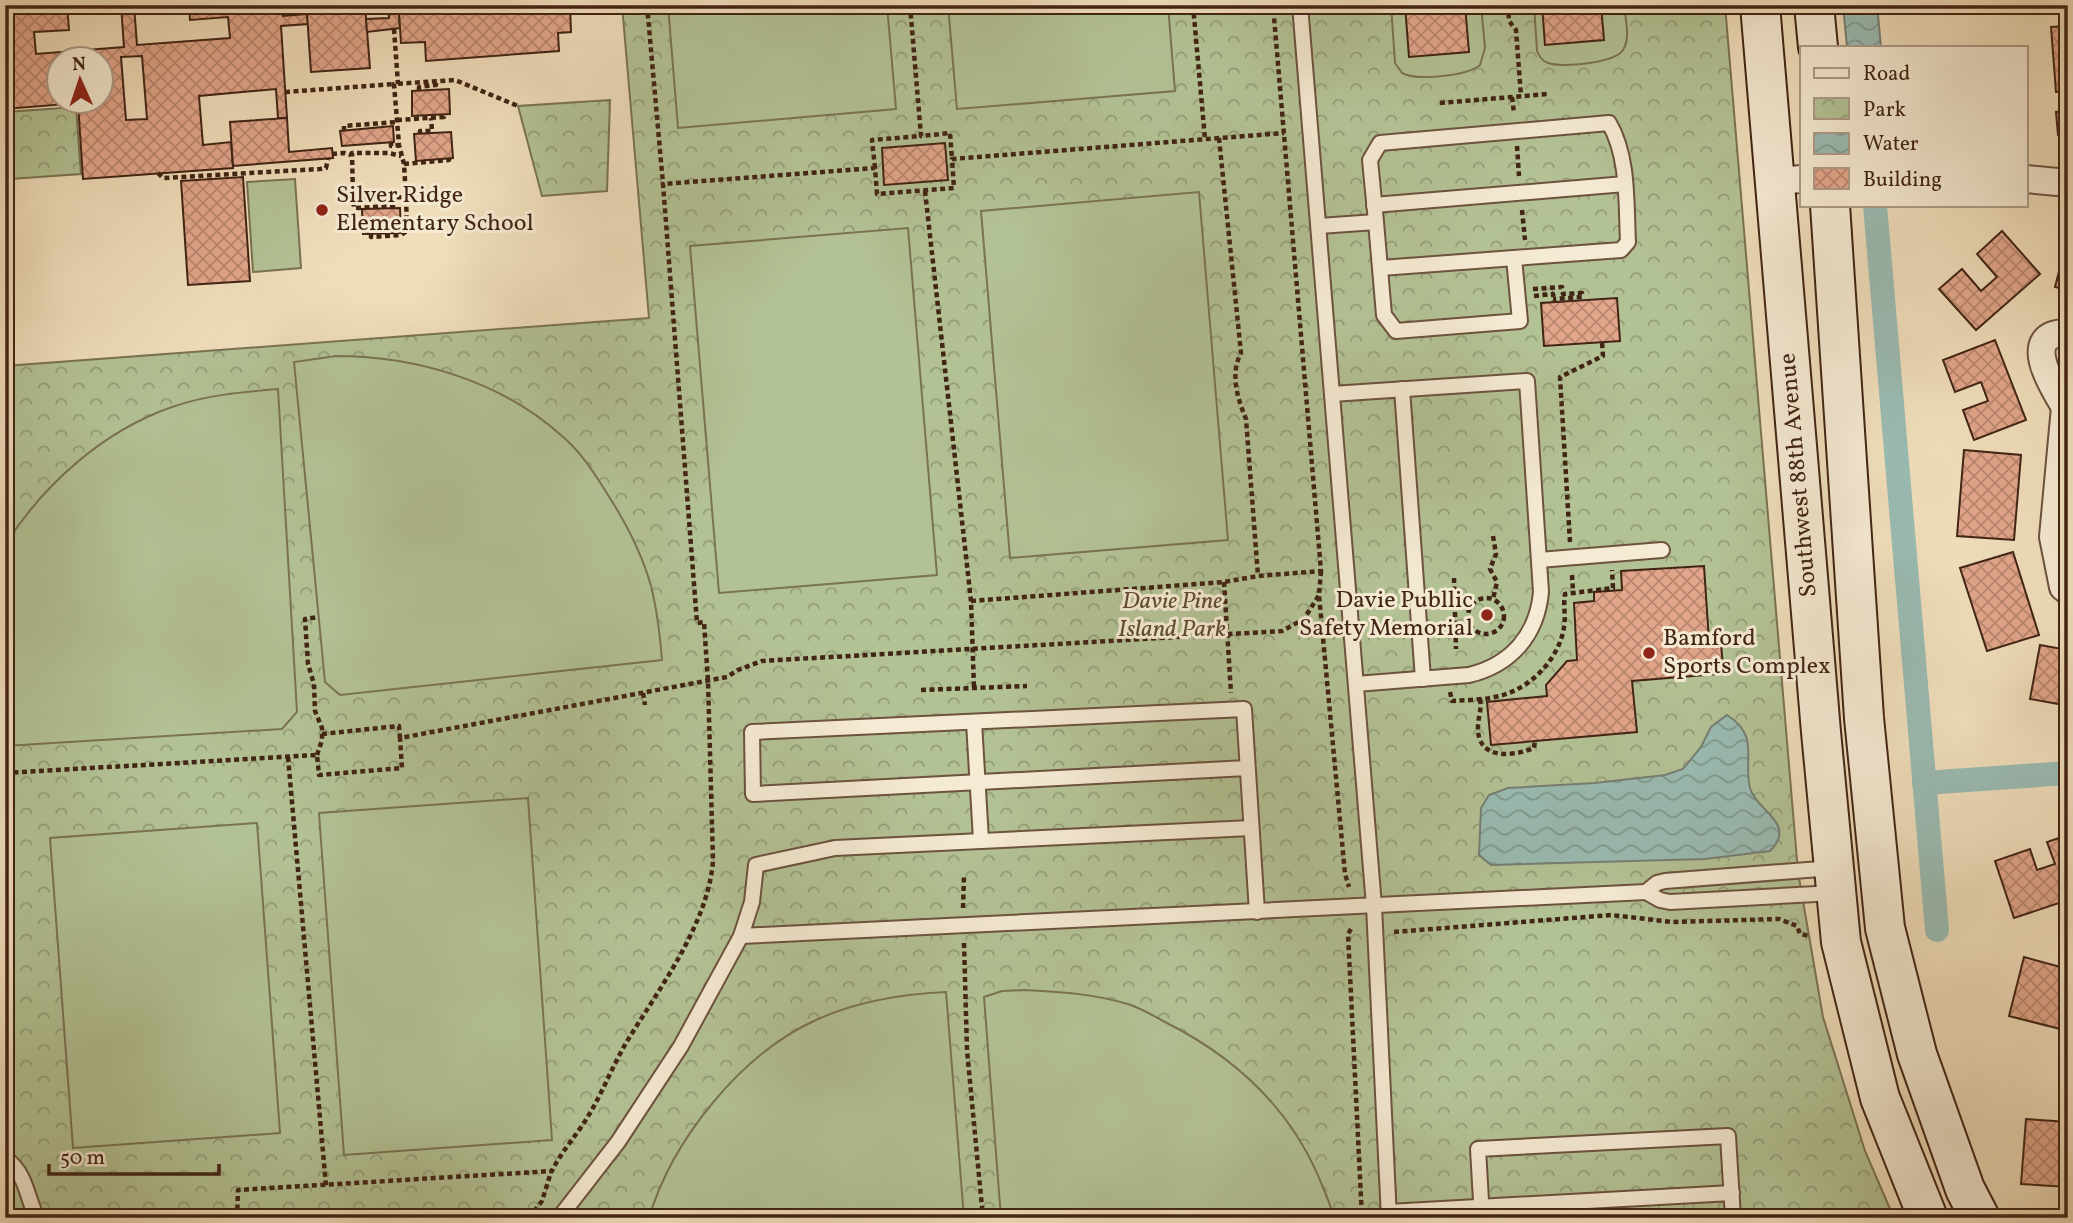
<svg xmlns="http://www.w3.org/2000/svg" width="2073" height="1223" viewBox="0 0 2073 1223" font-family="Vollkorn,serif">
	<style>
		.park { fill: url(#park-crowns); stroke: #7a7354; stroke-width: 2 }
		.pitch { fill: #b3c295; stroke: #7a7354; stroke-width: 2 }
		.water { fill: url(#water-waves); stroke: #767f73; stroke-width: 2 }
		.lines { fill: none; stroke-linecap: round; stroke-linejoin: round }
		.canal { stroke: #9abcb3; stroke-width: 24 }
		.building { fill: url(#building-cross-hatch); stroke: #412414; stroke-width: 2; fill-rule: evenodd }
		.lane-casing { stroke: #6d523e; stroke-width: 18 }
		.street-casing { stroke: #6d523e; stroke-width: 30 }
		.secondary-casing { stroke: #412414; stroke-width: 42 }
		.path { stroke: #412414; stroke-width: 4.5; stroke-dasharray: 5 3.5; stroke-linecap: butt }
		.lane { stroke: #f5ead3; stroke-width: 14 }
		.street { stroke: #f5ead3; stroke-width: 26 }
		.secondary { stroke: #f5ead3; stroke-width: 38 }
		.poi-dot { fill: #8f2418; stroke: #f5ead3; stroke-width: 2.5 }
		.labels { text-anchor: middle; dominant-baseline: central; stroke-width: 6; stroke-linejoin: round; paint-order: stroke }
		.poi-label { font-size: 24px; fill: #412414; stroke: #f5ead3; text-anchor: start }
		.street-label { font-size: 24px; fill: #412414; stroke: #f5ead3 }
		.park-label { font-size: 24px; font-style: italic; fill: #5e4c34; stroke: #f5ead3 }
	</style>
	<defs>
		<pattern id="park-crowns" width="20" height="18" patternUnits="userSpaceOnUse" patternTransform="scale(1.75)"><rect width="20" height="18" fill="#b3c295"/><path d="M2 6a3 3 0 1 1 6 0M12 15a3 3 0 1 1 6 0" fill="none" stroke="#939d78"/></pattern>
		<pattern id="water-waves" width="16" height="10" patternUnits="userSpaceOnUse" patternTransform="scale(1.75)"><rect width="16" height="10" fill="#9abcb3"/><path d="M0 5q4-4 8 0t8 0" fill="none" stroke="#7f9990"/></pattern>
		<pattern id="building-cross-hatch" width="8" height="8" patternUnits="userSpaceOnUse" patternTransform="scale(1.75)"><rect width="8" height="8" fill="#e2a68b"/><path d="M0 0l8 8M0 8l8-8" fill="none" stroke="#b98770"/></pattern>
	</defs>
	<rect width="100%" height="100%" fill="#f0debb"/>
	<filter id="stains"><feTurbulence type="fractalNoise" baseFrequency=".00286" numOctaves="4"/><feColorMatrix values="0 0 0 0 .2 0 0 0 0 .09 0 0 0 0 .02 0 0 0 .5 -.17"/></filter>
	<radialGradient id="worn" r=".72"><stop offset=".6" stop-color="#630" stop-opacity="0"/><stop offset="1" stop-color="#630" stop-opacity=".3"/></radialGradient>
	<g class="park">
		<polygon points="622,5 1725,5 1798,872 1823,1017 1865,1151 1894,1218 5,1218 5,366 649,318"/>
		<polygon points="610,100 607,191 542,196 518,106"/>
		<polygon points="76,107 81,174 11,179 6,112"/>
	</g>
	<g class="pitch">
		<polygon points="668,5 887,5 896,109 678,128"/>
		<polygon points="948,5 1168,5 1175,91 957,109"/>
		<path d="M1391,5h90l4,43 -5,17c-13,11 -63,16 -78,8l-7,-10z"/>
		<path d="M1534,5h90c1,13 7,33 -1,45 -8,13 -61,18 -75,13 -6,-2 -9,-7 -11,-12z"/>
		<polygon points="295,179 301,268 253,272 247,182"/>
		<polygon points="1199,192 1228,540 1010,558 981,211"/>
		<polygon points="908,228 937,575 719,593 690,246"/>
		<path d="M336,356c80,0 165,25 226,80 19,16 33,38 46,59 18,28 34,59 43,91 6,24 9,49 11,74l-322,35 -15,-13 -31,-320z"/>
		<path d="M278,389l19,323 -15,17 -277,17v-201c39,-61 98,-114 167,-138 34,-12 70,-15 106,-18z"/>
		<polygon points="528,798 552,1140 344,1155 319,813"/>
		<polygon points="257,823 280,1133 73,1148 50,838"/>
		<path d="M1025,990c37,2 71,4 106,15 11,4 23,11 34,17 66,33 121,82 152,151 6,15 13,29 17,45h-333l-17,-221 18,-6z"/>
		<path d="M946,992l18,226h-315c23,-78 92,-164 167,-198 41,-19 86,-26 130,-28z"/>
	</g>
	<g class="water">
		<polygon points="1843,5 1877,5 1881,47 1847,47"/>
		<path d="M1727,715c33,21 16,43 23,73 6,23 48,35 20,63l-65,8 -214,6 -12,-10 2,-47 8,-13 19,-7 87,-5 70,-8 18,-6 18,-22 10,-20z"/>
	</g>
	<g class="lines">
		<g class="canal">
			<polyline points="1875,205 1937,930"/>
			<polyline points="1924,783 2068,773"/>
		</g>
	</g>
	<g class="building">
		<path d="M5,5h62l2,25 -35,2 2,22 88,-7 -3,-42h13l3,40 93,-7 -2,-21 -38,3 -1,-15h93l1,11 24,-2 1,10 -27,2 6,92h-9l-2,-29 -77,7 4,49 28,-3 2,26 -150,11 -5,-76 -73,6zM142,56l5,63 -21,1 -5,-63zM60,60h42v42h-42z"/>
		<polygon points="318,5 365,5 370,68 311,72 307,14 319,13"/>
		<polygon points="388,5 398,5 400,28 367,32 366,19 389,18"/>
		<polygon points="409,5 570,5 571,32 558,33 559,51 426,61 425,42 401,43 399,13 409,13"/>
		<polygon points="1405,5 1465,5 1469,52 1409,57"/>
		<polygon points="1542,5 1601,5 1604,40 1545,45"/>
		<polygon points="1964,5 2062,5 2061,14 1964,9"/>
		<polygon points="2068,26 2068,91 2056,92 2051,27"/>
		<polygon points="449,89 450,114 412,116 412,91"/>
		<polygon points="2068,111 2068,134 2058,135 2056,112"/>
		<polygon points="287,118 289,152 332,148 333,158 233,166 230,122"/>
		<polygon points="393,126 394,142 342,146 340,131"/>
		<polygon points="451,132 453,158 416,161 414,134"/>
		<polygon points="945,143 948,180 884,185 882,148"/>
		<polygon points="243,177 250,281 188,285 181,181"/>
		<polygon points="400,208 401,233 363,234 362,209"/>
		<polygon points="2002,231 2040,274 1976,330 1939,289 1962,269 1981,291 1997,277 1977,254"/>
		<polygon points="2068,237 2068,290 2055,287"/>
		<polygon points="1617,298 1620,341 1544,346 1541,303"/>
		<polygon points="5,302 10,302 13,327 5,328"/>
		<polygon points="1995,340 2026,420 1974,440 1963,410 1988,401 1981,382 1955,392 1943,360"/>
		<polygon points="1964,450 2021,455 2014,540 1957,536"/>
		<polygon points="2013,552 2039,635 1987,651 1960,568"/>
		<polygon points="1704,566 1709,641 1718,641 1721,645 1723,665 1717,670 1717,674 1632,681 1637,732 1491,745 1487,702 1547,696 1546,685 1567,661 1577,660 1574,603 1594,601 1594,592 1622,590 1621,571"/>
		<polygon points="2040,645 2068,650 2068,682 2064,705 2030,699"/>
		<polygon points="2068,835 2068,900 2014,918 1995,861 2030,849 2037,870 2055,864 2047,842"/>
		<polygon points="2024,957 2068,969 2068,1031 2009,1016"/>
		<polygon points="2026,1119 2068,1122 2068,1187 2021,1184"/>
		<polygon points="2068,1204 2068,1218 2043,1218"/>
	</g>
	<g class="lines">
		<g class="lane-casing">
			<g id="lane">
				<polyline points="1300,5 1374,906 1389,1218"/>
				<polyline points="1374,205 1625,184"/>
				<path d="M1376,222l-6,-62 10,-17 229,-20c20,34 17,81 19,119l-7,8 -240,18"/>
				<polyline points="1319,226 1376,222 1384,315 1396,331 1520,321 1514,258"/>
				<polyline points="1402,389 1423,679"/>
				<path d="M1332,394l195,-13 14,211c-4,43 -30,73 -72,83l-113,9"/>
				<polyline points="1539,560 1662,550"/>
				<polyline points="974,722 981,840"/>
				<polyline points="1247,768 753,794 752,732 1244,709 1257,912"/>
				<polyline points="1646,892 1657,883 1665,881 1833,868"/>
				<polyline points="741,936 1646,892 1660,900 1670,902 1835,893"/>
				<path d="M5,1158c22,16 21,38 32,60"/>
				<polyline points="1388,1212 1732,1193"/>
				<polyline points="559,1218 618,1142 681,1046 741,936 752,902 756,865 835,848 1251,828"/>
				<polyline points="1482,1218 1478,1149 1728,1136 1733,1218"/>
			</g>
		</g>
		<g class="street-casing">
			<g id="street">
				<polyline points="2026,179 2068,183"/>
				<polyline points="1775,181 1802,179"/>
				<polyline points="2068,401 2065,407 2053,537 2063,587 2068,591"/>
				<path d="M2065,407c-13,-21 -47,-75 3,-74"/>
			</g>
		</g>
		<g class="secondary-casing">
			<g id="secondary">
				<polyline points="1760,5 1821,732 1841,942 1880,1098 1928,1218"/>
				<polyline points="1814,5 1818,47"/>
				<polyline points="1830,205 1864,718 1885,928 1917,1054 1965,1189 1980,1218"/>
			</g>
		</g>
		<g class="path">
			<polyline points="647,5 663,184"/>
			<polyline points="910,5 921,136 950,133 952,159"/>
			<polyline points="1193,5 1205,139"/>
			<polyline points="1508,5 1509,21 1516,30 1521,96"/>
			<polyline points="394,29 398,84"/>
			<polyline points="419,90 419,87 436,85 436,82"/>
			<polyline points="285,92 394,84"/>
			<polyline points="1512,97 1514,113"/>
			<polyline points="1440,103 1548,94"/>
			<polyline points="397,120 444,117 444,115"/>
			<polyline points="344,131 344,126 397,122"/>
			<polyline points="420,134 420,131 432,131 431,118"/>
			<path d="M1219,138l22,215c-11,21 -4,44 5,66l12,157"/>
			<polyline points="391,142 391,146 399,145"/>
			<polyline points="1517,146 1519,176"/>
			<polyline points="332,154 344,153 351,155"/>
			<polyline points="404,164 449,160 449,159"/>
			<polyline points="875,168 872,140 921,136"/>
			<polyline points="158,173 163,178 320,169 326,168 328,159"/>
			<polyline points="925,191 971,601 974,688"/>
			<polyline points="353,199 352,153 389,153 401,156"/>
			<polyline points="393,208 393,206 354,208 353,199 406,197 404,164 399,145 394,84 455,80 518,106"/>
			<polyline points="1522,210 1525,240"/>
			<polyline points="371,234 371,237 401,235 407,231 406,197"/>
			<polyline points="1533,289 1562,287 1563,294 1582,293 1582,297 1553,299"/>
			<polyline points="1534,296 1553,294 1554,301"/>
			<polyline points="1493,536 1496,554 1490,569 1497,582 1493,599"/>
			<polyline points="1570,542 1560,377 1603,356 1602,342"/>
			<polyline points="1321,571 1319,595 1345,874 1349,887"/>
			<polyline points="1572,575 1573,591"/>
			<polyline points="1454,578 1456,649"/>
			<polyline points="1224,582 1231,693"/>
			<circle cx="1486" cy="616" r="18"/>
			<polyline points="971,601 1224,582 1258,576 1321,571 1273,5"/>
			<polyline points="1456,632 1470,625"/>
			<polyline points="921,690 1027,686"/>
			<path d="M1450,692l2,9c17,-1 37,-1 54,-7 28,-9 54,-38 58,-67 2,-11 -1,-22 1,-33l48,-6 -1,-18"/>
			<polyline points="643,693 645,705"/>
			<path d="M1480,699c2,11 -2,18 -2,28 -1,33 34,30 56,21l1,-7"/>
			<polyline points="322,734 399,726 400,738"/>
			<polyline points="317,755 322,740 322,728 315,711 314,684 308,664 305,619 318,617"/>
			<polyline points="288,757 326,1186"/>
			<polyline points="5,773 317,755 319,775 402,768 400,738 727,677 738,670 762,661 1282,631 1304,619 1319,595"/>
			<polyline points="963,908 964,876"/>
			<polyline points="1351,929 1348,934 1362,1218"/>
			<polyline points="1394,932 1611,915 1672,922 1779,919 1797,926 1800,934 1811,936"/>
			<polyline points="964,943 967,1050 983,1218"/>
			<path d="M237,1218l1,-28 314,-19c9,-19 24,-35 35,-53 15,-24 25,-51 39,-75 32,-53 82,-118 87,-182l-5,-180 -4,-59 -7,1 -34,-439 212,-16 2,26 77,-6 -2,-29 332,-26"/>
			<polyline points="529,1218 542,1201 551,1172"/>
		</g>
		<use href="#lane" class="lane"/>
		<use href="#street" class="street"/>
		<use href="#secondary" class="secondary"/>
	</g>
	<g class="poi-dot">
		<circle cx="322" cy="210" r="7"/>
		<circle cx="1487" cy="615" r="7"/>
		<circle cx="1649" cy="653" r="7"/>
	</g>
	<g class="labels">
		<g class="poi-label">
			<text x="336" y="196">Silver Ridge<tspan x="336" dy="28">Elementary School</tspan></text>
			<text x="1473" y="601" text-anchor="end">Davie Publlic<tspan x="1473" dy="28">Safety Memorial</tspan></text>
			<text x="1663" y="639">Bamford<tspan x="1663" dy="28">Sports Complex</tspan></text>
		</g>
		<g class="street-label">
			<text transform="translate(1799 475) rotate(-95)">Southwest 88th Avenue</text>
		</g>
		<g class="park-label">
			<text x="1172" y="602">Davie Pine<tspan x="1172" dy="28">Island Park</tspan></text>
		</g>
	</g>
	<rect width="2073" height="1223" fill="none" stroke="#f0debb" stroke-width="28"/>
	<rect x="7" y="7" width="2059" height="1209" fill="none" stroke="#412414" stroke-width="3.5"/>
	<rect x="14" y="14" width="2045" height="1195" fill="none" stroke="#412414" stroke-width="2"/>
	<rect x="1800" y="46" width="228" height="161" fill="#f5ead3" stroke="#ad9b87" stroke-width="2"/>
	<rect x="1814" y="68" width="35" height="10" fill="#f5ead3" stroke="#ad9b87" stroke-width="2"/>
	<text x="1863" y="80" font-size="21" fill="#412414">Road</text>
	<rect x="1814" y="98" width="35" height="21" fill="url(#park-crowns)" stroke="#ad9b87" stroke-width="2"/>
	<text x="1863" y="116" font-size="21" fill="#412414">Park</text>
	<rect x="1814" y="133" width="35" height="21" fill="url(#water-waves)" stroke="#ad9b87" stroke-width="2"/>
	<text x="1863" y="150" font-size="21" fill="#412414">Water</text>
	<rect x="1814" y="168" width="35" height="21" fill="url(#building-cross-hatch)" stroke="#ad9b87" stroke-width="2"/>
	<text x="1863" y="186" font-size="21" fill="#412414">Building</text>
	<g transform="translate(80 80) rotate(357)"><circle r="33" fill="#f5ead3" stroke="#ad9b87" stroke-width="2"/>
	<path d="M0-5L12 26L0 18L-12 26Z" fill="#8f2418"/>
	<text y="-10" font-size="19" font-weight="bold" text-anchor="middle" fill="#412414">N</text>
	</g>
	<path d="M49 1164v10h170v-10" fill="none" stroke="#412414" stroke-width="3.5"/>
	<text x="60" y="1164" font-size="21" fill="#412414" stroke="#f5ead3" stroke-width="5" paint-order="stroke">50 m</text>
	<rect width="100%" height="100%" filter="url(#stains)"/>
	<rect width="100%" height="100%" fill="url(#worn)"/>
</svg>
